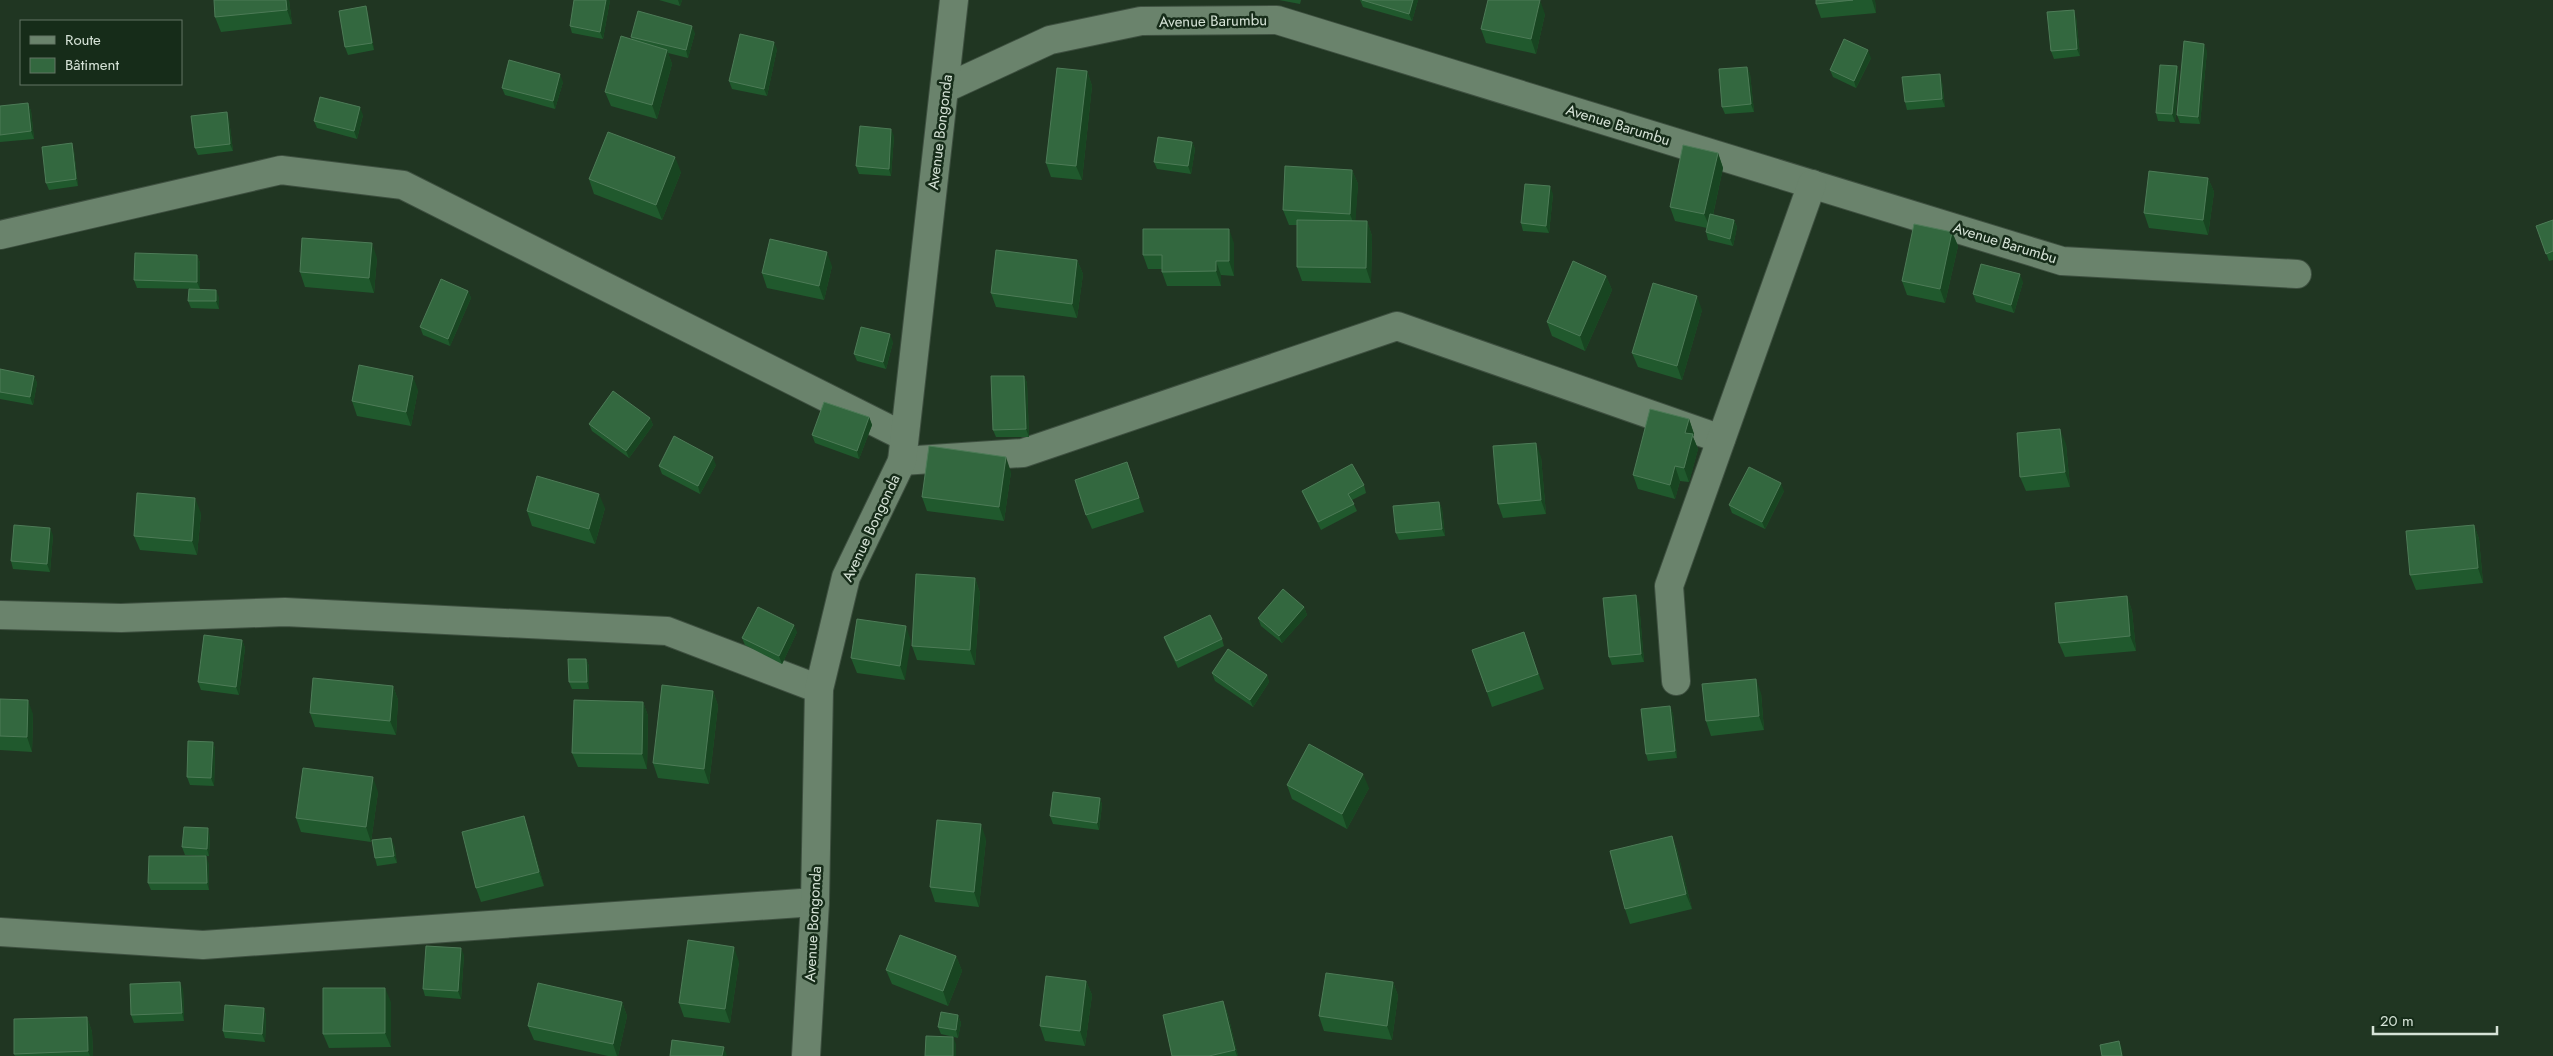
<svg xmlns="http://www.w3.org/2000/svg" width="2553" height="1056" viewBox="0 0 2553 1056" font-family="Jost,sans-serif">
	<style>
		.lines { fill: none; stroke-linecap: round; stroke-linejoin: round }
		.minor-casing { stroke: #3e5040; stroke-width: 30 }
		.minor { stroke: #6a836c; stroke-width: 28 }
		.wall { fill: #20592d }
		.shaded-wall { fill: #184521 }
		.building { fill: #33683f; stroke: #4d7b57 }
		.labels { text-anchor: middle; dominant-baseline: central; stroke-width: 5; stroke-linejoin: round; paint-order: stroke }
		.street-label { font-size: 15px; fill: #d6e3d7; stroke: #162c19 }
	</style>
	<rect width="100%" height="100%" fill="#203622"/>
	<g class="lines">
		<g class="minor-casing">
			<g id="minor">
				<polyline points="946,88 1050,40 1141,21 1277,20 2062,261 2297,274"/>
				<polyline points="0,235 281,170 403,185 903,436"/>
				<polyline points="902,461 1023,453 1397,326 1721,439"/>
				<polyline points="0,615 121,618 285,612 667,631 819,689"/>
				<polyline points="1676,681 1669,586 1812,184"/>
				<polyline points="0,932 203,945 815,902"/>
				<polyline points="806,1056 815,902 819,689 846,577 902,461 954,0"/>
			</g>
		</g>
		<use href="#minor" class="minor"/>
	</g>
	<g class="wall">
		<polygon points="289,0 292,24 221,32 215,17"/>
		<polygon points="610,0 603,39 572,33 570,26"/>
		<polygon points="659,0 682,0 680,6"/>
		<polygon points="1279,0 1301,0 1300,4"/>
		<polygon points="1360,0 1418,0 1412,21 1363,7"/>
		<polygon points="1816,0 1875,0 1876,13 1821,18 1816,4"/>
		<polygon points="366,6 368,14 374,50 348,55 345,47"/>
		<polygon points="1545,14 1536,54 1486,43 1481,29"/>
		<polygon points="2076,17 2080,56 2054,59 2051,51"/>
		<polygon points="695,33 688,58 668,53 672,64 657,119 611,106 605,92 632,40 631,37"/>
		<polygon points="777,49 767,96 732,89 729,81"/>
		<polygon points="2207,51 2200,124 2180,123 2177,115"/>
		<polygon points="1871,58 1856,88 1833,77 1830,70"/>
		<polygon points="2177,66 2179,73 2175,122 2158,121 2156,113"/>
		<polygon points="1747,67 1750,74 1754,112 1725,114 1722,107"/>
		<polygon points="1087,71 1092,86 1082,180 1051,177 1046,163"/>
		<polygon points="563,82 555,109 505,95 502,88"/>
		<polygon points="1942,82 1945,107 1907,110 1905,102"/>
		<polygon points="28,103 31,111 34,139 0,142 0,106"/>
		<polygon points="363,115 357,139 317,128 314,121"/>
		<polygon points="229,119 233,151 198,155 195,148"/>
		<polygon points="894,136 891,176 859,174 856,166"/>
		<polygon points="1192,142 1195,149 1191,174 1157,169 1154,162"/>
		<polygon points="74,151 78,186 49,190 46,183"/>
		<polygon points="1718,153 1723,168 1713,215 1734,220 1737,227 1733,246 1708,240 1706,232 1707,228 1675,221 1670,207"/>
		<polygon points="1352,170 1358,184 1355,221 1367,221 1372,236 1371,283 1302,281 1297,267 1297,225 1289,225 1283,210"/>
		<polygon points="681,172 662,220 594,194 589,179"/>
		<polygon points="2208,178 2214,192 2208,235 2149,228 2144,213"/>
		<polygon points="1553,194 1549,233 1523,231 1521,223"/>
		<polygon points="2553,220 2553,260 2549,261 2536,226"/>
		<polygon points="1952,232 1958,246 1945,303 1907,295 1902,281"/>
		<polygon points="1234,243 1234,276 1221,275 1221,286 1167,286 1162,272 1162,269 1148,269 1143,255"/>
		<polygon points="197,255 200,263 200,289 137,288 134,280"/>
		<polygon points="377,258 374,293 305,287 300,272"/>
		<polygon points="1077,260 1083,274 1077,318 996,307 991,293"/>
		<polygon points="832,266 824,300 767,288 762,273"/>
		<polygon points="1606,276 1612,290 1585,351 1552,336 1547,322"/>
		<polygon points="2023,282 2014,313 1976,302 1973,294"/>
		<polygon points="468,291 471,298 450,346 423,335 420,327"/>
		<polygon points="219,297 219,309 191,308 188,301"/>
		<polygon points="1702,310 1682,380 1638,367 1632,353"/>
		<polygon points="893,342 886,369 857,361 854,354"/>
		<polygon points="0,369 34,376 37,383 33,405 0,399"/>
		<polygon points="1024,376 1027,383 1029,437 996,437 993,430"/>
		<polygon points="418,390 411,426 357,416 352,401"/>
		<polygon points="869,417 872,425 859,459 815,443 812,435"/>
		<polygon points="650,418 653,425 629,458 592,431 589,424"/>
		<polygon points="1689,419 1694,434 1693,437 1698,449 1689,482 1680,481 1675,499 1638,489 1633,475"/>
		<polygon points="2066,444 2070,487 2026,491 2020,477"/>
		<polygon points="1541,457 1546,514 1503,518 1498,504"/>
		<polygon points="1127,462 1144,512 1092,529 1086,515"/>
		<polygon points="716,465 700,494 662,474 659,466"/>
		<polygon points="1011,472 1004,521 927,511 922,497"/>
		<polygon points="1364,485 1366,493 1352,500 1357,511 1321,530 1305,498 1302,491"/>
		<polygon points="1784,491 1765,529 1732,513 1729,505"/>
		<polygon points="1439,502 1442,509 1445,536 1399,540 1396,533"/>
		<polygon points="605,508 595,544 532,526 527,511"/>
		<polygon points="201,513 197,555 140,550 134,536"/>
		<polygon points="2474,525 2479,539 2483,583 2416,590 2410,575"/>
		<polygon points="53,535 50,572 13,569 11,561"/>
		<polygon points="975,578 980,593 975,665 917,660 912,646"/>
		<polygon points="2127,596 2132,611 2136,651 2065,657 2059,643"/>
		<polygon points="1639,603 1644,662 1612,665 1609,657"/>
		<polygon points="1304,607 1307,615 1282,643 1261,626 1258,618"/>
		<polygon points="906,626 905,680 857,673 851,658"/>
		<polygon points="797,632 782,664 745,645 742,638"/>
		<polygon points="1524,632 1544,689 1492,707 1472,650"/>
		<polygon points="1164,637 1222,639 1224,646 1178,668 1167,645"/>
		<polygon points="242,640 245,648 239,695 201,690 198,682"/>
		<polygon points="586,659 589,666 589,689 572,689 569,682"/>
		<polygon points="1212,673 1267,675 1269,682 1253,707 1215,681"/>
		<polygon points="393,686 398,700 396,735 315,727 310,713"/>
		<polygon points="713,691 718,706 709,784 658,778 653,763"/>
		<polygon points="1761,693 1764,730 1711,736 1706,721"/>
		<polygon points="0,699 33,714 32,752 0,750"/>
		<polygon points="643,702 648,716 647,769 578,767 572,753"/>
		<polygon points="1670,706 1673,714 1677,758 1648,761 1646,754"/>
		<polygon points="213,742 215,749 214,786 190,785 187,777"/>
		<polygon points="1287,785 1369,788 1347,829 1292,799"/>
		<polygon points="378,792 371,842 301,832 296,818"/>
		<polygon points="1100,798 1102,805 1099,830 1053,824 1050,816"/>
		<polygon points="529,831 544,886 481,902 476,888"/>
		<polygon points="210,836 209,856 185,855 182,847"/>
		<polygon points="1672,836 1677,850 1692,909 1630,924 1625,909"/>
		<polygon points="986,839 979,907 935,902 930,887"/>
		<polygon points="394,845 397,863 377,866 375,858"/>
		<polygon points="209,864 209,890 151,890 148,883"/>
		<polygon points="464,955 461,999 425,996 423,989"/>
		<polygon points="956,956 962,971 948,1006 892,984 886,970"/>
		<polygon points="739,962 730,1023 684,1017 679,1003"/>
		<polygon points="1086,981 1092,995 1085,1046 1045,1041 1040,1026"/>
		<polygon points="1393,982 1398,996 1392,1040 1324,1031 1319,1016"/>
		<polygon points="183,989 184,1021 134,1023 131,1015"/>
		<polygon points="1223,1001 1228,1015 1238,1056 1172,1056"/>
		<polygon points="391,1002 391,1047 329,1048 323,1034"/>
		<polygon points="622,1002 627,1016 618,1056 608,1056 534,1040 528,1026"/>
		<polygon points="264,1008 266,1016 265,1042 225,1038 223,1031"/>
		<polygon points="958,1015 961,1023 958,1038 941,1034 938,1027"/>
		<polygon points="87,1017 92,1032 93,1056 15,1056 14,1054"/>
	</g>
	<g class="shaded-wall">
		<polygon points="286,0 289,0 292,24 287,10"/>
		<polygon points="606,0 610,0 603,39 600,32"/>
		<polygon points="678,0 682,0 680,6"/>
		<polygon points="1413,0 1418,0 1412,21 1409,14"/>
		<polygon points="1540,0 1545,14 1536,54 1531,39"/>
		<polygon points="1872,0 1875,0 1876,13"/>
		<polygon points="366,6 368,14 374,50 372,43"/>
		<polygon points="2074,10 2076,17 2080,56 2077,49"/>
		<polygon points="692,26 695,33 688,58 686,50"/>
		<polygon points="774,42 777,49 767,96 764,89"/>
		<polygon points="2204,44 2207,51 2200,124 2198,117"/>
		<polygon points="667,50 672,64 657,119 652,105"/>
		<polygon points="1868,50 1871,58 1856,88 1854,81"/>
		<polygon points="2177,66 2179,73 2175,122 2172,114"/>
		<polygon points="1747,67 1750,74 1754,112 1751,104"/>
		<polygon points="1087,71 1092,86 1082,180 1076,166"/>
		<polygon points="560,74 563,82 555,109 553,101"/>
		<polygon points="1940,74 1942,82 1945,107 1942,99"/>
		<polygon points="28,103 31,111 34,139 31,131"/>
		<polygon points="360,107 363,115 357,139 354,131"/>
		<polygon points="227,112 229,119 233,151 230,144"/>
		<polygon points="891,129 894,136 891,176 889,169"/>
		<polygon points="1192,142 1195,149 1191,174 1188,166"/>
		<polygon points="72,143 74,151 78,186 76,179"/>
		<polygon points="1718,153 1723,168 1710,228 1704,214"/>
		<polygon points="675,157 681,172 662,220 656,205"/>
		<polygon points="1352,170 1358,184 1355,228 1350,214"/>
		<polygon points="2208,178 2214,192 2208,235 2203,220"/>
		<polygon points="1550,186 1553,194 1549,233 1546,226"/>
		<polygon points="1734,220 1737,227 1733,246 1730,239"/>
		<polygon points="1367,221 1372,236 1371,283 1366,268"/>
		<polygon points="1229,229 1234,243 1234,276 1229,261"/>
		<polygon points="1952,232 1958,246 1945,303 1940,289"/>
		<polygon points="372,243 377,258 374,293 369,278"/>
		<polygon points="827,252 832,266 824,300 819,286"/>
		<polygon points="197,255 200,263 200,289 197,282"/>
		<polygon points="1077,260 1083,274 1077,318 1072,304"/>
		<polygon points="1216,261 1221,275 1221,286 1216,271"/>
		<polygon points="2020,274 2023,282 2014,313 2011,305"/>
		<polygon points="1606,276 1612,290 1585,351 1580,336"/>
		<polygon points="216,290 219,297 219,309 216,301"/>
		<polygon points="468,291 471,298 450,346 448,339"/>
		<polygon points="1697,296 1702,310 1682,380 1677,366"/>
		<polygon points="890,334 893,342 886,369 883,362"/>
		<polygon points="34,376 37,383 33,405 30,397"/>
		<polygon points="413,376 418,390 411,426 406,412"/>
		<polygon points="1024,376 1027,383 1029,437 1026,429"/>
		<polygon points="869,417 872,425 859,459 857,451"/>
		<polygon points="650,418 653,425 629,458 626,451"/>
		<polygon points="1689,419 1694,434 1693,437 1698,449 1689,482 1684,468 1685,433"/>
		<polygon points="2060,429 2066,444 2070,487 2065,472"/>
		<polygon points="1536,443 1541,457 1546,514 1541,500"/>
		<polygon points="713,457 716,465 700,494 698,486"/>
		<polygon points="1006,457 1011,472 1004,521 999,507"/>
		<polygon points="1675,466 1680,481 1675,499 1670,485"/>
		<polygon points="1781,483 1784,491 1765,529 1762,522"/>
		<polygon points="599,494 605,508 595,544 589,529"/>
		<polygon points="195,498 201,513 197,555 192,541"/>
		<polygon points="1439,502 1442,509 1445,536 1442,529"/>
		<polygon points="2474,525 2479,539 2483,583 2478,568"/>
		<polygon points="50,528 53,535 50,572 47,564"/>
		<polygon points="975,578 980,593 975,665 970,650"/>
		<polygon points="1636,595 1639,603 1644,662 1641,654"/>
		<polygon points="2127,596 2132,611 2136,651 2130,636"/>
		<polygon points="1304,607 1307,615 1282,643 1279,636"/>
		<polygon points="794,625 797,632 782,664 779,656"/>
		<polygon points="906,626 911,641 905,680 900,666"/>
		<polygon points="242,640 245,648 239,695 236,687"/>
		<polygon points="586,659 589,666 589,689 587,682"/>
		<polygon points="1267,675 1269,682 1253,707 1250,700"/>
		<polygon points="1756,679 1761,693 1764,730 1759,716"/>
		<polygon points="393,686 398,700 396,735 390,721"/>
		<polygon points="713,691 718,706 709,784 704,769"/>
		<polygon points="28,700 33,714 32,752 27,737"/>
		<polygon points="643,702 648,716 647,769 642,754"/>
		<polygon points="1670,706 1673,714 1677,758 1675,751"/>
		<polygon points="213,742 215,749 214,786 211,778"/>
		<polygon points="1363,774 1369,788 1347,829 1342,814"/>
		<polygon points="373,777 378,792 371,842 366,827"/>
		<polygon points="1100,798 1102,805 1099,830 1097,823"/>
		<polygon points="524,816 529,831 544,886 539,872"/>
		<polygon points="981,824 986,839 979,907 974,892"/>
		<polygon points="208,828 210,836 209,856 207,849"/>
		<polygon points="1672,836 1677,850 1692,909 1686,894"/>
		<polygon points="391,838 394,845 397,863 394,856"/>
		<polygon points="206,856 209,864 209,890 207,883"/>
		<polygon points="734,947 739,962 730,1023 725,1009"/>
		<polygon points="461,948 464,955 461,999 458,991"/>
		<polygon points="956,956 962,971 948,1006 943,991"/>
		<polygon points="1086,981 1092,995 1085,1046 1080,1031"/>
		<polygon points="180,982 183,989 184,1021 182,1013"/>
		<polygon points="1393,982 1398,996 1392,1040 1387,1026"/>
		<polygon points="385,988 391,1002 391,1047 385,1033"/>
		<polygon points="1223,1001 1228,1015 1238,1056 1237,1056 1235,1050"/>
		<polygon points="622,1002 627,1016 618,1056 617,1056 613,1044"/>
		<polygon points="264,1008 266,1016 265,1042 262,1034"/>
		<polygon points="958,1015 961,1023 958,1038 956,1030"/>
		<polygon points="87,1017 92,1032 93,1056 90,1056 88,1051"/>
		<polygon points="953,1037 956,1044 956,1056 953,1056"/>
		<polygon points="2119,1041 2122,1048 2123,1056 2122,1056"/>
		<polygon points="724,1047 727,1056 722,1056"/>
	</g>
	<g class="building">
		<polygon points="214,0 286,0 287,10 215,17"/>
		<polygon points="574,0 606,0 600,32 570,26"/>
		<polygon points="1362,0 1413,0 1409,14"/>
		<polygon points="1488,0 1540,0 1531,39 1481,29"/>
		<polygon points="1816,0 1853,0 1816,4"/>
		<polygon points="366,6 372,43 345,47 339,11"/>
		<polygon points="2074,10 2077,49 2051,51 2047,12"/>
		<polygon points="638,11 692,26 686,50 631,37"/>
		<polygon points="740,34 774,42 764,89 729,81"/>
		<polygon points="621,36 667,50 652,105 605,92"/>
		<polygon points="1844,39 1868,50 1854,81 1830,70"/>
		<polygon points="2184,41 2204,44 2198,117 2177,115"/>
		<polygon points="509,60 560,74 553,101 502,88"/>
		<polygon points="2160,65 2177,66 2172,114 2156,113"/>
		<polygon points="1747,67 1751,104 1722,107 1719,69"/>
		<polygon points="1057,68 1087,71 1076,166 1046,163"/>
		<polygon points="1940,74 1942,99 1905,102 1902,77"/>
		<polygon points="320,97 360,107 354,131 314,121"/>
		<polygon points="28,103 31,131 0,135 0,106"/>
		<polygon points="227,112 230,144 195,148 191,116"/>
		<polygon points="860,126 891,129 889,169 856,166"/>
		<polygon points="608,132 675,157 656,205 589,179"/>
		<polygon points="1158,137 1192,142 1188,166 1154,162"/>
		<polygon points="72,143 76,179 46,183 42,147"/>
		<polygon points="1683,145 1718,153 1704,214 1670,207"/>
		<polygon points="1285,166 1352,170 1350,214 1283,210"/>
		<polygon points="2149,171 2208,178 2203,220 2144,213"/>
		<polygon points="1525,184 1550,186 1546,226 1521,223"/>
		<polygon points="1710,214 1734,220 1730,239 1706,232"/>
		<polygon points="1297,220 1367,221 1366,268 1297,267"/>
		<polygon points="2553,220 2553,251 2546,254 2536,226"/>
		<polygon points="1914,224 1952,232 1940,289 1902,281"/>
		<polygon points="1143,229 1229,229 1229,261 1216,261 1216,271 1162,272 1162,255 1143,255"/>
		<polygon points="302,238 372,243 369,278 300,272"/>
		<polygon points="770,239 827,252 819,286 762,273"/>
		<polygon points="996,250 1077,260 1072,304 991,293"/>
		<polygon points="135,253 197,255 197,282 134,280"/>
		<polygon points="1573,261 1606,276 1580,336 1547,322"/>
		<polygon points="1981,264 2020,274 2011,305 1973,294"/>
		<polygon points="441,279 468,291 448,339 420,327"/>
		<polygon points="1653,283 1697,296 1677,366 1632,353"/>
		<polygon points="189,289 216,290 216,301 188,301"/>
		<polygon points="861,327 890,334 883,362 854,354"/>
		<polygon points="359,365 413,376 406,412 352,401"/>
		<polygon points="0,369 34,376 30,397 0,392"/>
		<polygon points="991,376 1024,376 1026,429 993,430"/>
		<polygon points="613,391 650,418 626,451 589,424"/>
		<polygon points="824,402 869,417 857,451 812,435"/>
		<polygon points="1650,409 1689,419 1685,433 1693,434 1684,468 1675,466 1670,485 1633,475"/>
		<polygon points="2060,429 2065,472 2020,477 2017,433"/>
		<polygon points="674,436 713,457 698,486 659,466"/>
		<polygon points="1536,443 1541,500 1498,504 1493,446"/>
		<polygon points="929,446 1006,457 999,507 922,497"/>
		<polygon points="1127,462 1139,498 1086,515 1075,480"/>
		<polygon points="1352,464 1364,485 1348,494 1354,504 1318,522 1302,491"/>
		<polygon points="1749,467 1781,483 1762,522 1729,505"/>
		<polygon points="537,476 599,494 589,529 527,511"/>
		<polygon points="137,493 195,498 192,541 134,536"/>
		<polygon points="1439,502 1442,529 1396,533 1393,506"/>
		<polygon points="14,525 50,528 47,564 11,561"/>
		<polygon points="2474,525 2478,568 2410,575 2406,531"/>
		<polygon points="916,574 975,578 970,650 912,646"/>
		<polygon points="1283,589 1304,607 1279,636 1258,618"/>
		<polygon points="1636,595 1641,654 1609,657 1603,598"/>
		<polygon points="2127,596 2130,636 2059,643 2055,603"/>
		<polygon points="758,607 794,625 779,656 742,638"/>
		<polygon points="1210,615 1222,639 1176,661 1164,637"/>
		<polygon points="857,619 906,626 900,666 851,658"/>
		<polygon points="1524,632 1538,674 1487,692 1472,650"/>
		<polygon points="204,635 242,640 236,687 198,682"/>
		<polygon points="1228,649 1267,675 1250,700 1212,673"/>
		<polygon points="568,659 586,659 587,682 569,682"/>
		<polygon points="313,678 393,686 390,721 310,713"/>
		<polygon points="1756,679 1759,716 1706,721 1702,684"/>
		<polygon points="662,685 713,691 704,769 653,763"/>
		<polygon points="0,699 28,700 27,737 0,736"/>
		<polygon points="574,700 643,702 642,754 572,753"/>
		<polygon points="1670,706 1675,751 1646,754 1641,709"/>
		<polygon points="188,741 213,742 211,778 187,777"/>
		<polygon points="1309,744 1363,774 1342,814 1287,785"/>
		<polygon points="303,768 373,777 366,827 296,818"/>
		<polygon points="1053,792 1100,798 1097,823 1050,816"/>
		<polygon points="524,816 539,872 476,888 462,832"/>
		<polygon points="937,820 981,824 974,892 930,887"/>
		<polygon points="184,827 208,828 207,849 182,847"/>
		<polygon points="1672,836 1686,894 1625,909 1610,851"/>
		<polygon points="391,838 394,856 375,858 372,840"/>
		<polygon points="149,856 206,856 207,883 148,883"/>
		<polygon points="900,935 956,956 943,991 886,970"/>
		<polygon points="688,940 734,947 725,1009 679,1003"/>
		<polygon points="426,946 461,948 458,991 423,989"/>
		<polygon points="1326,973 1393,982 1387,1026 1319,1016"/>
		<polygon points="1046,976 1086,981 1080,1031 1040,1026"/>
		<polygon points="180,982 182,1013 131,1015 130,984"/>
		<polygon points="538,983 622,1002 613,1044 528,1026"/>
		<polygon points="323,988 385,988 385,1033 323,1034"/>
		<polygon points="1223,1001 1235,1050 1209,1056 1172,1056 1163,1015"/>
		<polygon points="225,1005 264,1008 262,1034 223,1031"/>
		<polygon points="941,1012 958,1015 956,1030 938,1027"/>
		<polygon points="87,1017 88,1051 14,1054 14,1019"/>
		<polygon points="926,1036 953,1037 953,1056 925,1056"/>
		<polygon points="672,1040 724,1047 722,1056 670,1056"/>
		<polygon points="2119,1041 2122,1056 2102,1056 2100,1045"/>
	</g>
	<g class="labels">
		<g class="street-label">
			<text transform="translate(1213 21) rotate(-1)">Avenue Barumbu</text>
			<text transform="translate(1618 125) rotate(17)">Avenue Barumbu</text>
			<text transform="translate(940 132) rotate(-83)">Avenue Bongonda</text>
			<text transform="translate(2005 243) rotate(17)">Avenue Barumbu</text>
			<text transform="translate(871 528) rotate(-65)">Avenue Bongonda</text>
			<text transform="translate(813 924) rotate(-87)">Avenue Bongonda</text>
		</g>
	</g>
	<rect x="20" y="20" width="162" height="65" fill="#162c19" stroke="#637565"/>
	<rect x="30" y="36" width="25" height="8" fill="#6a836c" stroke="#637565"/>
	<text x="65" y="45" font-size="15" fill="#d6e3d7">Route</text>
	<rect x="30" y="58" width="25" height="15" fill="#33683f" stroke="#637565"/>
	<text x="65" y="70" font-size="15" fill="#d6e3d7">Bâtiment</text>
	<path d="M2373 1026v8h124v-8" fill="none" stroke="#d6e3d7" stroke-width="2.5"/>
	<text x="2380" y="1026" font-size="15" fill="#d6e3d7" stroke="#162c19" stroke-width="4" paint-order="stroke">20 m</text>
</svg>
